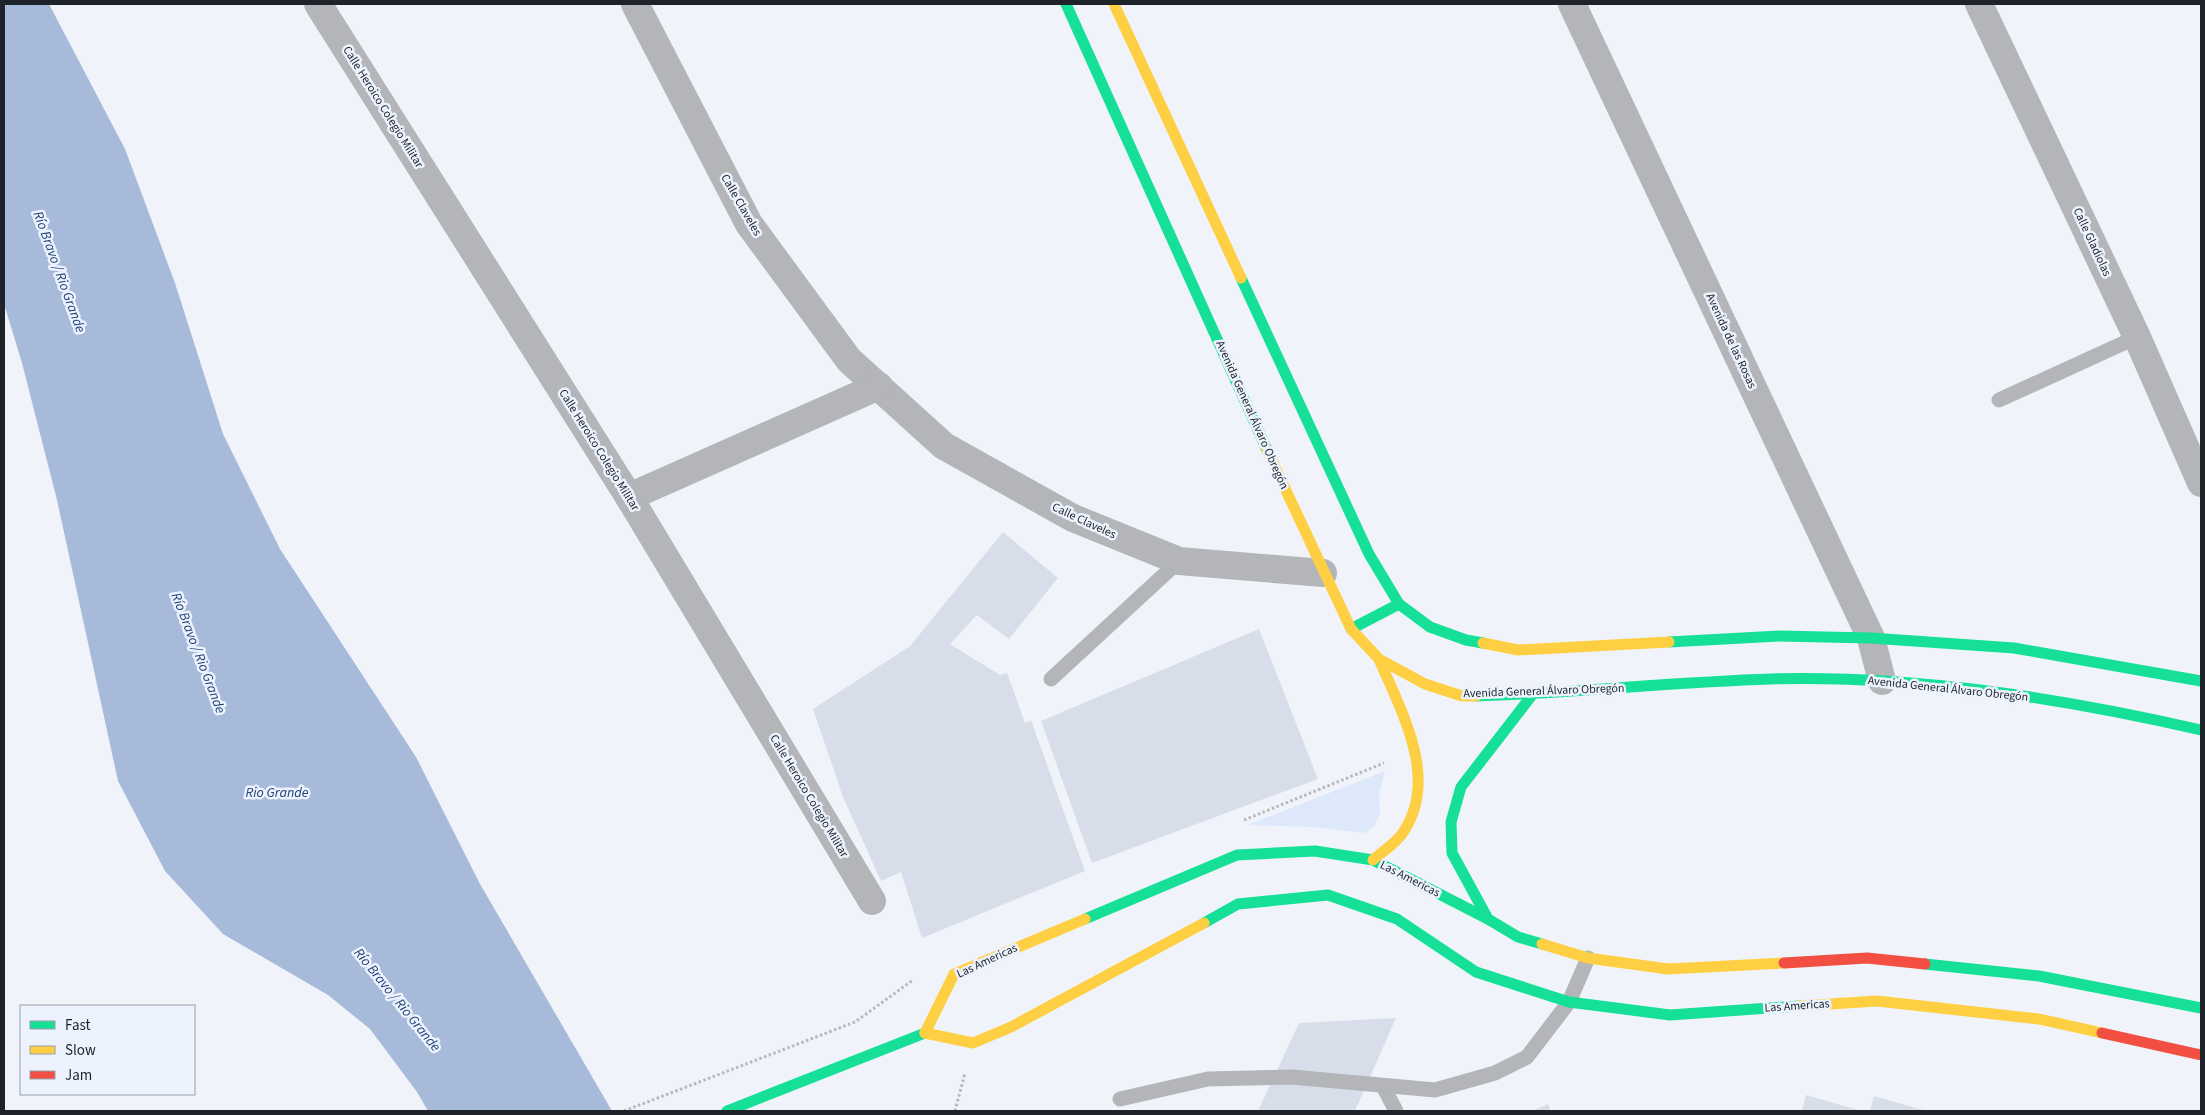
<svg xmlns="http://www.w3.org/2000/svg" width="2205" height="1115" viewBox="0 0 2205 1115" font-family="'Source Sans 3',sans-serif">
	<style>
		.green { fill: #dde8fb }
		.water { fill: #a7bad9 }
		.building { fill: #d8dee9 }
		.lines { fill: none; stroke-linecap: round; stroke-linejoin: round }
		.path { stroke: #b6b8bc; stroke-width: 3; stroke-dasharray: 2.5 2.5; stroke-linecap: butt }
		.lane { stroke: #b3b5b9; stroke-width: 15 }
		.street { stroke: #b3b5b9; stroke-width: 28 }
		.fast { stroke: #16e098; stroke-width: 11 }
		.slow { stroke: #ffcf43; stroke-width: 11 }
		.jam { stroke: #f24e42; stroke-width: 11 }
		.labels { text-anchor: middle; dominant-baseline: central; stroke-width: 5; stroke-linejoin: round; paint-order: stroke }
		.street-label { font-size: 12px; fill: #1e2229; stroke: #ecf3fe }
		.water-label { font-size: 14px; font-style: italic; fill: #224176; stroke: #ecf3fe }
	</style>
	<rect width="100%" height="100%" fill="#f0f4fa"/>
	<polygon class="green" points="1385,771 1379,795 1380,814 1374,827 1364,833 1312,827 1248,825"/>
	<polygon class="water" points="4,4 49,4 125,149 175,283 223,434 280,549 416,757 480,884 612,1111 428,1111 417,1092 370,1029 328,995 223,934 165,871 118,781 57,500 22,363 4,304"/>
	<g class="building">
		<polygon points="1003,532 1058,578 1009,639 977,615 950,644 1000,675 1007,673 1025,723 1031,720 1085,871 922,938 901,872 881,881 843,797 813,709 910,646"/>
		<polygon points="1259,629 1318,779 1092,863 1041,721"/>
		<polygon points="1396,1018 1355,1111 1258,1111 1299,1023"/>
		<polygon points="1806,1095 1862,1111 1802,1111"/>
		<polygon points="1874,1096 1927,1111 1870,1111"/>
		<polygon points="1548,1104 1551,1111 1532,1111"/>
	</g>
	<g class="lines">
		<g class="path">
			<polyline points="1244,820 1384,763"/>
			<polyline points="624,1111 855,1022 913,980"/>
			<polyline points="955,1111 965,1073"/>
		</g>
		<g class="lane">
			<polyline points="1999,400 2137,337"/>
			<polyline points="1051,679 1179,561"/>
			<polyline points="1383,1086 1396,1111"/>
			<polyline points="1120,1099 1208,1079 1292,1077 1435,1090 1495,1073 1527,1057 1569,1002 1588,958"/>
		</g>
		<g class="street">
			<polyline points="318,4 629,497 872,901"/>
			<polyline points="635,4 749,224 849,360 944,446 1073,518 1179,561 1323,573"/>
			<polyline points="1572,4 1871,638 1882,681"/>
			<polyline points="1979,4 2137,337 2201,483"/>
			<polyline points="629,497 879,386"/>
		</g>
		<g class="fast">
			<polyline points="1066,4 1267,450"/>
			<polyline points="1241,278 1369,554 1399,604 1430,627 1466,640 1483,643"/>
			<polyline points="1351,629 1399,604"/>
			<polyline points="1669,642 1779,636 1871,638 2014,648 2201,681"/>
			<path d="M1476,696c99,-3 196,-14 295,-17 144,-4 290,19 430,51"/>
			<polyline points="1085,919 1237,855 1315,851 1373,860 1488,919 1518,937 1542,944"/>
			<polyline points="1488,919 1452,853 1451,822 1461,787 1533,694"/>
			<polyline points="1204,923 1238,904 1328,895 1397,919 1476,972 1569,1002 1670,1015 1799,1006"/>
			<polyline points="1925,964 2039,976 2201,1008"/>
			<polyline points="727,1111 925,1033"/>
		</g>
		<g class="slow">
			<polyline points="1114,4 1241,278"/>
			<polyline points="1267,450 1351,629 1379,659 1425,684 1462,696 1476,696"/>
			<polyline points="1483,643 1518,650 1669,642"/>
			<path d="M1373,860c10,-9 24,-17 31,-29 35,-54 -3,-120 -25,-172"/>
			<polyline points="1542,944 1588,958 1668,969 1784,963"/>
			<polyline points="1799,1006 1877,1001 2039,1019 2102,1033"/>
			<polyline points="925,1033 954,974 1085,919"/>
			<polyline points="925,1033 973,1043 1011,1027 1204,923"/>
		</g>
		<g class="jam">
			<polyline points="1784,963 1867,958 1925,964"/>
			<polyline points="2102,1033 2201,1055"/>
		</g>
	</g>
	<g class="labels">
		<g class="street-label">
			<text transform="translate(383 107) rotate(58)">Calle Heroico Colegio Militar</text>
			<text transform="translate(741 205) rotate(60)">Calle Claveles</text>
			<text transform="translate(2092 242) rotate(65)">Calle Gladiolas</text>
			<text transform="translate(1731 341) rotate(65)">Avenida de las Rosas</text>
			<text transform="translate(1252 415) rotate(66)">Avenida General Álvaro Obregón</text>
			<text transform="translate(599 450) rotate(58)">Calle Heroico Colegio Militar</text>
			<text transform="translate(1084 521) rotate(25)">Calle Claveles</text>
			<text transform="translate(1948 689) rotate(6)">Avenida General Álvaro Obregón</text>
			<text transform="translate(1544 691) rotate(-2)">Avenida General Álvaro Obregón</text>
			<text transform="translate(809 796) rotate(59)">Calle Heroico Colegio Militar</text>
			<text transform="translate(1410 879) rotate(27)">Las Americas</text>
			<text transform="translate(987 961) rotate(-25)">Las Americas</text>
			<text transform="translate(1797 1006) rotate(-4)">Las Americas</text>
		</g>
		<g class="water-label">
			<text transform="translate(59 272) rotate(70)">Río Bravo / Rio Grande</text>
			<text transform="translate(198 653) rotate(69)">Río Bravo / Rio Grande</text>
			<text x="277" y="793">Rio Grande</text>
			<text transform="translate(397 1000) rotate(51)">Río Bravo / Rio Grande</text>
		</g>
	</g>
	<rect width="2205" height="1115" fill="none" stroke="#1e2229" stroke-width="10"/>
	<rect x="20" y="1005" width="175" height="90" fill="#ecf3fe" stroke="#9a9fa9"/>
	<rect x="30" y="1021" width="25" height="8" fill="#16e098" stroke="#9a9fa9"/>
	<text x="65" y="1030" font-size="15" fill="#1e2229">Fast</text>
	<rect x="30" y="1046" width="25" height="8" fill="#ffcf43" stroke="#9a9fa9"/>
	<text x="65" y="1055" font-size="15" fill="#1e2229">Slow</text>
	<rect x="30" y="1071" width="25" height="8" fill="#f24e42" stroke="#9a9fa9"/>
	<text x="65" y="1080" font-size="15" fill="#1e2229">Jam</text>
</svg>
